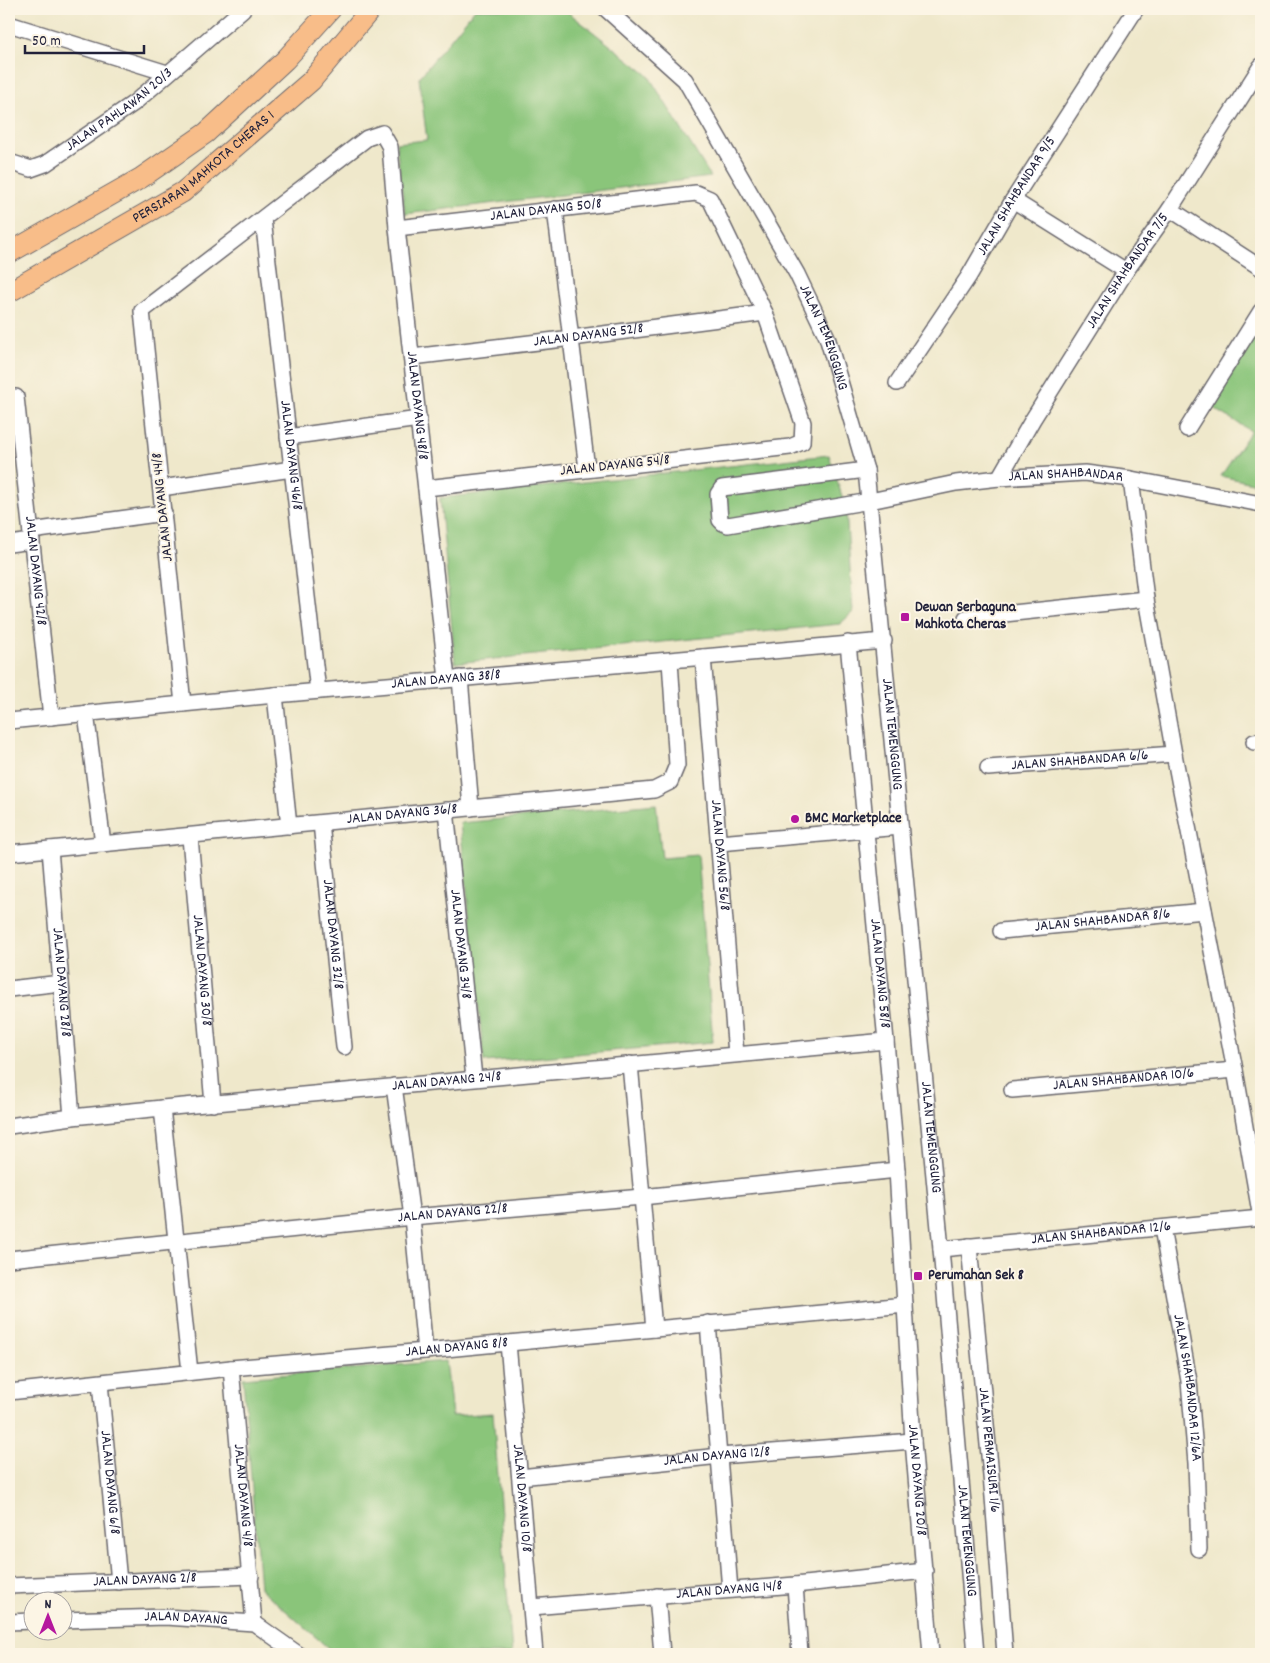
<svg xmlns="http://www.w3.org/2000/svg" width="1270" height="1663" viewBox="0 0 1270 1663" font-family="Dekko,sans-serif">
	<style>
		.park { fill: #8ac57a; stroke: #56745a }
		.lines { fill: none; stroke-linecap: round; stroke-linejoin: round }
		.minor-casing { stroke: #6a676d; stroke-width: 18 }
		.major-casing { stroke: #6a676d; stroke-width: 22 }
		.minor { stroke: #fff; stroke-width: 15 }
		.major { stroke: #f8bd89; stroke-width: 20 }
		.poi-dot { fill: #b5179e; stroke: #fcf5e5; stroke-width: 2 }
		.labels { text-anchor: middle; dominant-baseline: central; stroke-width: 4; stroke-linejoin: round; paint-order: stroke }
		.street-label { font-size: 15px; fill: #22223b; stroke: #fcf5e5 }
		.poi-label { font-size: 15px; font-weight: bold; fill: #22223b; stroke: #fcf5e5; text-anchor: start }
	</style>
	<rect width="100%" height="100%" fill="#fcf5e5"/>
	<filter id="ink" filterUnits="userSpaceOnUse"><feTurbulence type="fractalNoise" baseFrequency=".02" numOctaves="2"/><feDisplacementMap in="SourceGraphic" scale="10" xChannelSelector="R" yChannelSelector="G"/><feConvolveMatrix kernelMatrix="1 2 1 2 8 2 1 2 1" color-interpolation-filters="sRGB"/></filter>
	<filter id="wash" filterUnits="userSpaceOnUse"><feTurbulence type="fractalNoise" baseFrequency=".0096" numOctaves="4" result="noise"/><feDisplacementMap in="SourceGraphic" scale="20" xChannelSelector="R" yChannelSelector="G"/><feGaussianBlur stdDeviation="1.12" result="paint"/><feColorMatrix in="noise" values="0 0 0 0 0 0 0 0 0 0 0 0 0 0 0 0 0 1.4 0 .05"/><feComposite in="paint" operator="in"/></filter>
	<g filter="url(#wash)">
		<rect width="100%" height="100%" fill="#efe8cb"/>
		<g class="park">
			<polygon points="475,9 564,9 648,75 711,177 405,214 396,143 427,140 419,78"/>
			<polygon points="1261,318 1261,485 1221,476 1251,431 1207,404"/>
			<polygon points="829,455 846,509 853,612 840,624 455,663 440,498"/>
			<polygon points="656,804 662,858 698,855 713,1042 484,1062 460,823"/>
			<polygon points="446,1361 452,1416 493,1413 512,1654 335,1654 260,1588 243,1378"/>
		</g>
	</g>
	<g filter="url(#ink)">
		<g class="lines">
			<g class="minor-casing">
				<g id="minor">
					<path id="s1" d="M606,9l79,71 112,194 30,63 39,133 75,779 35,405"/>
					<polyline points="9,24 167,73"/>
					<path id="s2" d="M9,162l22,7 14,-5 89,-61 109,-94"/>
					<polyline points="1013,200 1126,271"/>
					<polyline points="555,209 587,469"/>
					<polyline points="1170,209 1261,268"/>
					<path id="s3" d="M263,219l55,472"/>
					<path id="s4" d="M397,228l299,-35 14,6 55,114 38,110 -1,19 -12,5 -364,41"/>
					<path id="s5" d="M412,357l160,-19 193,-25"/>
					<path id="s6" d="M897,383l72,-107 44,-76 123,-191"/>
					<path id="s7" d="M16,397l35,320"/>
					<polyline points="1187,429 1261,311"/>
					<polyline points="288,437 419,419"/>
					<path id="s8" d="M866,470l-144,18 -4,6 2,26 3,3 5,2 142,-24 86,-18 43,-5 86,-5 46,6 130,25"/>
					<path id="s9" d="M999,478l34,-59 93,-148 44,-62 91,-143"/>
					<polyline points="1131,479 1146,599 1174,754 1235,1070 1261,1218"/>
					<polyline points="161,488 292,469"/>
					<polyline points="31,531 164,513"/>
					<polyline points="9,544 32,541"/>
					<polyline points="966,618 1146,599"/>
					<path id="s10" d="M848,643l38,398 11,129 16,271 18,213"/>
					<path id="s11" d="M703,657l33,397"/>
					<polyline points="460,678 471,808"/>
					<polyline points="275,695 289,826"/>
					<path id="s12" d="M183,704l-41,-393 225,-173 15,-5 8,14 7,81 50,451"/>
					<polyline points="86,713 103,844"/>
					<path id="s13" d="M9,721l266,-26 609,-54"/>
					<polyline points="1254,742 1261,741"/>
					<path id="s14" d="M988,768l186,-14"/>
					<path id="s15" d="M446,810l28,268"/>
					<path id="s16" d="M321,823l23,224"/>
					<path id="s17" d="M190,837l23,267"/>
					<polyline points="719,843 900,827"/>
					<path id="s18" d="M50,849l22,268"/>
					<path id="s19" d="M9,853l645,-63 16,-8 7,-17 -7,-104"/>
					<path id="s20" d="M1001,931l203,-20"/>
					<polyline points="9,989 61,983"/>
					<polyline points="630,1064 654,1329"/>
					<polyline points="394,1086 412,1217 425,1351"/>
					<path id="s21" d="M1012,1090l223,-20"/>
					<polyline points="162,1108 190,1372"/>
					<path id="s22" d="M9,1126l63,-9 90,-9 724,-67"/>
					<path id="s23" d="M1162,1228l27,153 7,82 3,86"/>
					<path id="s24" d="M969,1246l24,251 12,157"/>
					<path id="s25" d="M941,1249l320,-31"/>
					<path id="s26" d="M9,1259l403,-42 230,-20 255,-27"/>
					<polyline points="708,1323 730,1590"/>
					<path id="s27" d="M508,1343l27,311"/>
					<path id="s28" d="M231,1368l23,255"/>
					<path id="s29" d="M100,1383l19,199"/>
					<path id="s30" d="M9,1392l222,-24 194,-17 480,-46"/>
					<path id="s31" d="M520,1477l200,-21 193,-15"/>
					<polyline points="795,1585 800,1654"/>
					<path id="s32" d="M9,1586l242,-10"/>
					<polyline points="657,1596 662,1654"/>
					<path id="s33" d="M532,1607l263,-22 130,-14"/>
					<path id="s34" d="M62,1620l104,-3 88,6 44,31"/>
					<polyline points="9,1622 32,1621"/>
				</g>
			</g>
			<g class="major-casing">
				<g id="major">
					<polyline points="9,253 141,178 206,133 285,60 331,9"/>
					<path id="s35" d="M9,292l174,-100 128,-111 60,-72"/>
				</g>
			</g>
			<use href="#minor" class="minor"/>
			<use href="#major" class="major"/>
		</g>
	</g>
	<g class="poi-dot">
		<rect x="900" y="612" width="10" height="10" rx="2.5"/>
		<circle cx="795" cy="819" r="5"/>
		<rect x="913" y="1271" width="10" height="10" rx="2.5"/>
	</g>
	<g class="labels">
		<g class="street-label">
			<text stroke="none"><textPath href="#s2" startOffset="130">JALAN PAHLAWAN 20/3</textPath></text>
			<text stroke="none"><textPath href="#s35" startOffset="232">PERSIARAN MAHKOTA CHERAS 1</textPath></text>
			<text stroke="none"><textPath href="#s6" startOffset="222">JALAN SHAHBANDAR 9/5</textPath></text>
			<text stroke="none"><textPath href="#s4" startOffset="150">JALAN DAYANG 50/8</textPath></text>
			<text stroke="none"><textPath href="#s9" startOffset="244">JALAN SHAHBANDAR 7/5</textPath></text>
			<text stroke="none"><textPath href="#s5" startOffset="178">JALAN DAYANG 52/8</textPath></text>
			<text stroke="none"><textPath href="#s1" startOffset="399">JALAN TEMENGGUNG</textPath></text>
			<text stroke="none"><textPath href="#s12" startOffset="971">JALAN DAYANG 48/8</textPath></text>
			<text stroke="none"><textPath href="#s3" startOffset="238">JALAN DAYANG 46/8</textPath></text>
			<text transform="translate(615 466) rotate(-6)">JALAN DAYANG 54/8</text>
			<text stroke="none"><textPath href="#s8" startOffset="530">JALAN SHAHBANDAR</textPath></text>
			<text transform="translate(163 507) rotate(-96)">JALAN DAYANG 44/8</text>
			<text stroke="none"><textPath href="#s7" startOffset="175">JALAN DAYANG 42/8</textPath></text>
			<text stroke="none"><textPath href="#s13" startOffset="439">JALAN DAYANG 38/8</textPath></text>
			<text stroke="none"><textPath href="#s1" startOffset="804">JALAN TEMENGGUNG</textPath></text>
			<text stroke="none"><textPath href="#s14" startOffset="92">JALAN SHAHBANDAR 6/6</textPath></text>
			<text stroke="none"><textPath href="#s19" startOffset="395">JALAN DAYANG 36/8</textPath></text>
			<text stroke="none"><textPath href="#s11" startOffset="199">JALAN DAYANG 56/8</textPath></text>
			<text stroke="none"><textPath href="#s20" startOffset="102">JALAN SHAHBANDAR 8/6</textPath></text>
			<text stroke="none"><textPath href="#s16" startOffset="112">JALAN DAYANG 32/8</textPath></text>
			<text stroke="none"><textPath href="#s15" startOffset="135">JALAN DAYANG 34/8</textPath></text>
			<text stroke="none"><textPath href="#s17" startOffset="134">JALAN DAYANG 30/8</textPath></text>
			<text stroke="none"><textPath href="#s10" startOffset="332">JALAN DAYANG 58/8</textPath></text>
			<text stroke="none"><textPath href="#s18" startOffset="134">JALAN DAYANG 28/8</textPath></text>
			<text stroke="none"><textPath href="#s21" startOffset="112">JALAN SHAHBANDAR 10/6</textPath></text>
			<text stroke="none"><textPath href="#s22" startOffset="440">JALAN DAYANG 24/8</textPath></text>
			<text stroke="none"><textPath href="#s1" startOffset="1209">JALAN TEMENGGUNG</textPath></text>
			<text stroke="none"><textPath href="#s26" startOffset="446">JALAN DAYANG 22/8</textPath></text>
			<text stroke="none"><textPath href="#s25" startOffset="161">JALAN SHAHBANDAR 12/6</textPath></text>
			<text stroke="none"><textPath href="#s30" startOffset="450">JALAN DAYANG 8/8</textPath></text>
			<text stroke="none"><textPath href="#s23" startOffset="162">JALAN SHAHBANDAR 12/6A</textPath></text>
			<text stroke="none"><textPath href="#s24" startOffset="205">JALAN PERMAISURI 1/6</textPath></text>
			<text stroke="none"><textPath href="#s31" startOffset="198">JALAN DAYANG 12/8</textPath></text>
			<text stroke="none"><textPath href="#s10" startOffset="840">JALAN DAYANG 20/8</textPath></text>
			<text stroke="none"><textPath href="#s29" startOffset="100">JALAN DAYANG 6/8</textPath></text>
			<text stroke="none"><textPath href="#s28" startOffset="128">JALAN DAYANG 4/8</textPath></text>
			<text stroke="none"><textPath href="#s27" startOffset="156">JALAN DAYANG 10/8</textPath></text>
			<text stroke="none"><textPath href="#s1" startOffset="1614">JALAN TEMENGGUNG</textPath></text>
			<text stroke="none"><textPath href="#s32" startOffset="136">JALAN DAYANG 2/8</textPath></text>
			<text stroke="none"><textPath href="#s33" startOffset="198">JALAN DAYANG 14/8</textPath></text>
			<text stroke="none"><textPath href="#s34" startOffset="124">JALAN DAYANG</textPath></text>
		</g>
		<g class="poi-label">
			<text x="915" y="608">Dewan Serbaguna<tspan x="915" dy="17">Mahkota Cheras</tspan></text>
			<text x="805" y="819">BMC Marketplace</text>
			<text x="928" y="1276">Perumahan Sek 8</text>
		</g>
	</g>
	<rect width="1270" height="1663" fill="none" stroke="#fcf5e5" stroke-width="30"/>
	<g transform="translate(48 1616)"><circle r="24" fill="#fcf5e5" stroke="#a5a1a1"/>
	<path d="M0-4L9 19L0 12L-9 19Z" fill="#b5179e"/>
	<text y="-8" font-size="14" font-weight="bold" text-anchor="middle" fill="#22223b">N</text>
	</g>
	<path d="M25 45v8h119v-8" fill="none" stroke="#22223b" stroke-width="2.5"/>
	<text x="32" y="45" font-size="15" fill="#22223b" stroke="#fcf5e5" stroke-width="4" paint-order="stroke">50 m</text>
</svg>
